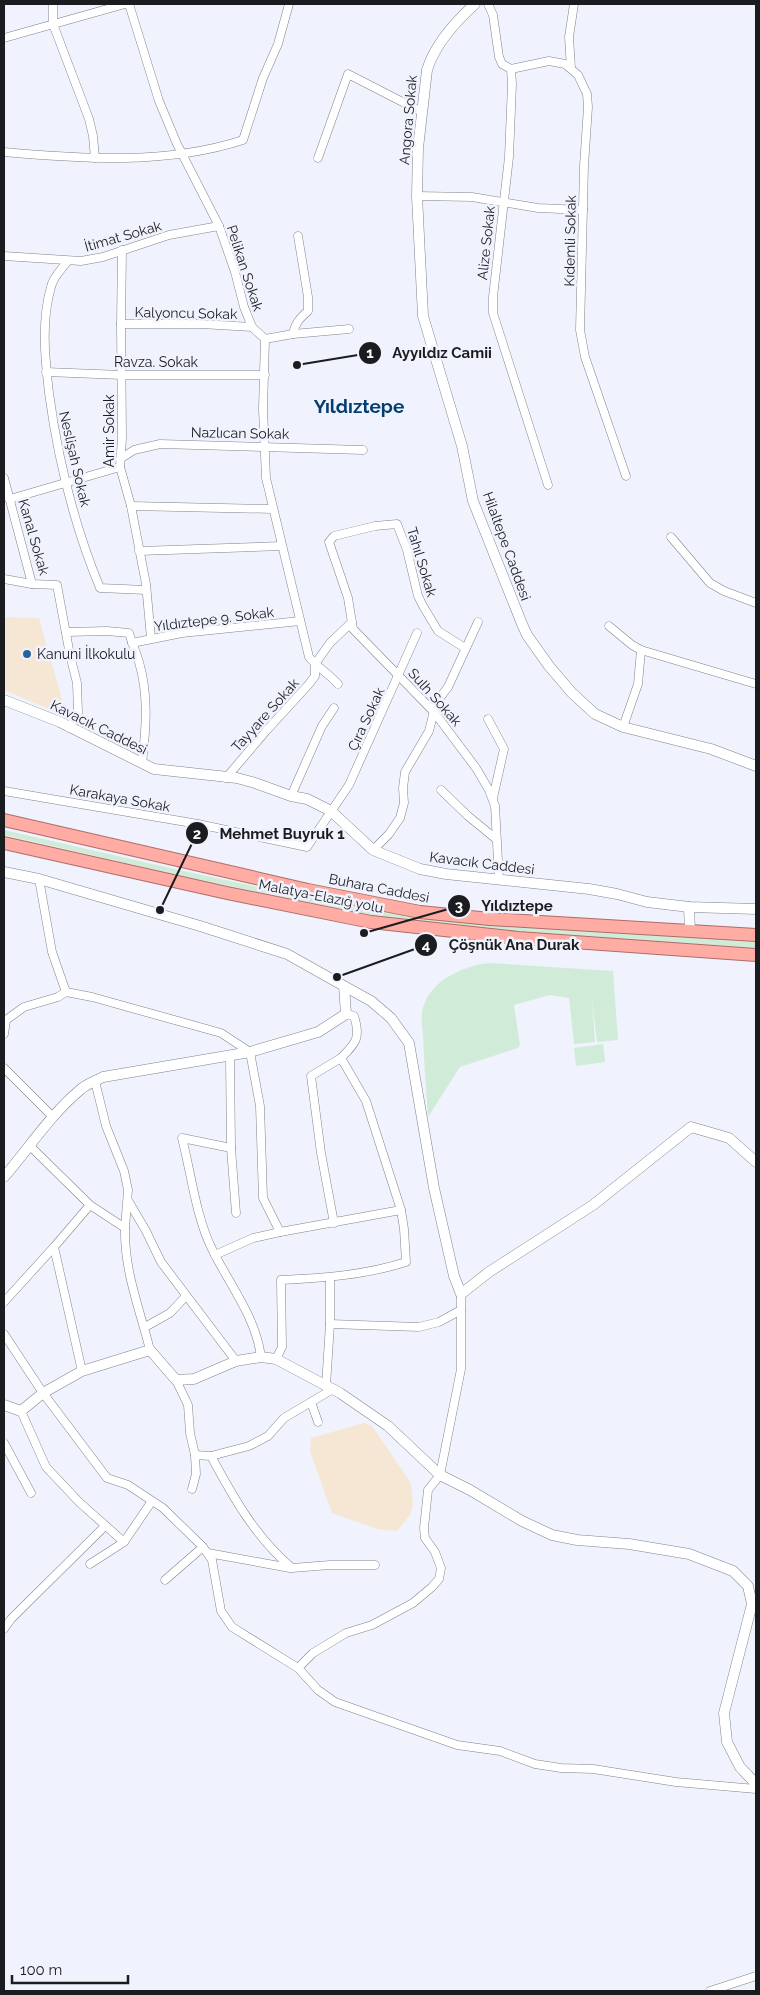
<svg xmlns="http://www.w3.org/2000/svg" width="760" height="1995" viewBox="0 0 760 1995" font-family="Raleway,sans-serif">
	<style>
		.education { fill: #f6e7d4 }
		.green { fill: #d0ecd9 }
		.lines { fill: none; stroke-linecap: round; stroke-linejoin: round }
		.minor-casing { stroke: #80838c; stroke-width: 9 }
		.tertiary-casing { stroke: #80838c; stroke-width: 11 }
		.trunk-casing { stroke: #af6c68; stroke-width: 14 }
		.minor { stroke: #fff; stroke-width: 8 }
		.tertiary { stroke: #fff; stroke-width: 10 }
		.trunk { stroke: #ffaca4; stroke-width: 12 }
		.poi-dot { fill: #29629a; stroke: #f0f3fd; stroke-width: 2 }
		.labels { text-anchor: middle; dominant-baseline: central; stroke-width: 5; stroke-linejoin: round; paint-order: stroke }
		.street-label { font-size: 14px; fill: #1b1c20; stroke: #f0f3fd }
		.poi-label { font-size: 14px; fill: #1b1c20; stroke: #f0f3fd; text-anchor: start }
		.district-label { font-size: 19px; font-weight: bold; fill: #043e6f; stroke: #f0f3fd }
		.leader { fill: none; stroke: #1b1c20; stroke-width: 2 }
		.callout-dot { fill: #1b1c20; stroke: #f0f3fd; stroke-width: 2 }
		.mark-label { font-size: 15px; text-anchor: middle; font-weight: bold; fill: #fff }
		.callout-label { font-size: 15px; text-anchor: middle; font-weight: bold; fill: #1b1c20; stroke: #f0f3fd; stroke-width: 5; stroke-linejoin: round; paint-order: stroke }
	</style>
	<rect width="100%" height="100%" fill="#f0f3fd"/>
	<g class="education">
		<polygon points="4,617 39,618 65,710 61,714 4,690"/>
		<polygon points="364,1423 372,1426 411,1483 413,1504 410,1515 398,1530 393,1531 377,1529 332,1513 310,1452 311,1438"/>
	</g>
	<g class="green">
		<polygon points="4,830 188,872 328,902 384,912 441,920 756,942 756,948 516,932 383,918 187,877 4,835"/>
		<path d="M489,963l124,8 5,69 -21,2 -5,-43 3,43 -21,2 -5,-46 -19,-3 -36,10 6,40 -2,3 -58,19 -32,50c-2,-27 -4,-54 -5,-82 -1,-9 -3,-21 1,-30 9,-26 40,-39 65,-42z"/>
		<polygon points="603,1044 605,1062 576,1066 574,1048"/>
	</g>
	<g class="lines">
		<g class="minor-casing">
			<g id="minor">
				<polyline points="53,4 53,24 89,119 93,136 95,158"/>
				<path d="M129,4l30,97 18,43 42,82 16,46 9,35 8,20 13,12 -2,70 3,69 43,179c8,10 20,17 29,27"/>
				<polyline points="488,4 493,15 499,57 502,64 511,69 512,84 509,157 493,297 493,313 548,485"/>
				<polyline points="4,38 125,4"/>
				<polyline points="571,68 569,37 574,4"/>
				<polyline points="511,69 549,61 565,64 578,75 587,94 588,107 584,166 580,330 585,357 626,476"/>
				<path d="M4,152c79,7 162,13 239,-12l20,-62 15,-34 11,-40"/>
				<polyline points="318,158 348,74 422,112"/>
				<polyline points="417,196 472,197 538,208 583,210"/>
				<polyline points="122,250 121,324 122,438 120,467 131,506 146,584 151,638"/>
				<polyline points="4,256 81,261 103,257 169,235 219,226"/>
				<path d="M67,262c-6,8 -14,15 -16,25 -10,34 -6,71 -2,106 9,67 25,132 51,195l46,2"/>
				<polyline points="121,324 201,324 252,327"/>
				<polyline points="293,334 349,329"/>
				<path d="M265,339l28,-5c2,-11 7,-16 15,-23v-14l-10,-61"/>
				<polyline points="46,372 122,375 265,375"/>
				<polyline points="120,459 134,450 160,444 363,450"/>
				<polyline points="4,478 32,584 57,585 70,655 77,683 78,713 69,728"/>
				<polyline points="7,497 10,499 120,467"/>
				<polyline points="131,506 272,509"/>
				<polyline points="671,537 710,583 724,591 756,603"/>
				<polyline points="139,551 281,546"/>
				<polyline points="4,579 32,584"/>
				<polyline points="609,626 632,645 641,650"/>
				<path d="M66,632l41,-1 22,2c3,10 7,19 10,29 10,34 7,67 3,101"/>
				<polyline points="132,643 182,633 300,621"/>
				<polyline points="465,648 438,631 423,606 418,596 407,550 397,524 375,526 334,536 329,542 348,598 353,629 434,712 476,768 489,790 495,806 499,879"/>
				<polyline points="488,719 504,749 493,798"/>
				<polyline points="623,727 638,684 641,650 756,684"/>
				<polyline points="226,778 266,731 309,684 315,676 315,664 330,643 352,622"/>
				<polyline points="441,790 468,816 496,839"/>
				<polyline points="4,791 198,824 307,847 349,785 417,633"/>
				<polyline points="291,796 322,726 334,708"/>
				<polyline points="373,850 389,834 400,818 404,803 403,788 405,772 429,731 436,703 448,687 478,622"/>
				<polyline points="39,879 52,952 66,992 92,997 221,1033 250,1052 260,1106 263,1198 280,1232 253,1238 215,1255"/>
				<path d="M346,1014l8,2c7,22 2,27 -13,42l25,43 35,109"/>
				<polyline points="4,1034 6,1020 24,1007 58,997 66,992"/>
				<path d="M230,1057l1,91 -49,-10c9,35 14,79 30,111 17,35 44,68 49,108"/>
				<polyline points="4,1068 53,1117"/>
				<polyline points="30,1146 90,1205 54,1247 82,1371"/>
				<polyline points="231,1148 236,1213"/>
				<polyline points="129,1202 146,1231 161,1262 236,1361"/>
				<polyline points="90,1205 125,1228 128,1190 124,1171 106,1126 95,1081"/>
				<polyline points="334,1223 321,1153 311,1076 341,1058"/>
				<path d="M125,1228c-1,43 15,82 25,122"/>
				<polyline points="4,1302 54,1247"/>
				<polyline points="330,1324 419,1327 439,1322 461,1310"/>
				<polyline points="145,1327 170,1313 186,1296"/>
				<polyline points="4,1334 43,1393 107,1478 128,1485 163,1508 203,1547 212,1560 221,1611 232,1627 298,1668 313,1653 346,1633 372,1625 413,1603 432,1587 439,1579 441,1568 435,1552 425,1538 424,1528 428,1490 440,1475 461,1369 461,1294"/>
				<path d="M276,1359l6,-12 -1,-67c43,-2 84,-5 125,-18l-2,-33 -3,-19 -121,22"/>
				<path d="M176,1380l12,25 2,28 5,22 16,1c22,41 45,82 81,112l38,-3h45"/>
				<polyline points="326,1386 330,1324 330,1278"/>
				<polyline points="311,1402 318,1422"/>
				<polyline points="21,1411 46,1467 79,1502 124,1542"/>
				<polyline points="4,1443 31,1493"/>
				<polyline points="211,1456 249,1446 268,1436 284,1418 333,1389"/>
				<polyline points="192,1489 196,1474 195,1455"/>
				<polyline points="208,1553 290,1568"/>
				<polyline points="90,1564 124,1542 152,1501"/>
				<polyline points="165,1580 203,1547"/>
				<polyline points="4,1629 11,1619 105,1526"/>
				<polyline points="298,1668 318,1690 335,1702 457,1745 500,1751 535,1764 561,1768 593,1769 676,1782 756,1789"/>
				<polyline points="710,1991 756,1976"/>
			</g>
		</g>
		<g class="tertiary-casing">
			<g id="tertiary">
				<path d="M475,4c-20,18 -40,40 -48,66l-9,78 -1,48 6,120 39,130 11,55 49,123 5,11 22,31 23,27 23,21 28,13 88,22 45,17"/>
				<polyline points="4,700 60,722 154,769 237,778 255,783 291,796 307,799 331,811 373,850 420,869 446,874 589,889 617,894 647,902 689,907 756,909"/>
				<path d="M4,872l35,7 161,47 87,28 57,32 2,28 -28,18 -68,20 -147,25c-7,4 -17,7 -23,13 -29,24 -51,58 -76,87"/>
				<polyline points="689,907 690,931"/>
				<polyline points="344,986 371,1001 391,1018 409,1043 434,1188 454,1276 461,1294 489,1272 593,1205 691,1127 729,1138 756,1162"/>
				<polyline points="4,1405 21,1411 43,1393 82,1371 150,1350 176,1380 194,1379 236,1361 261,1357 276,1359 340,1393 388,1426 440,1475 470,1490 522,1521 552,1535 577,1540 629,1544 689,1554 733,1571 748,1586 752,1604 724,1713 727,1742 740,1767 756,1784"/>
			</g>
		</g>
		<g class="trunk-casing">
			<g id="trunk">
				<polyline points="4,820 308,890 420,912 490,919 756,935"/>
				<polyline points="4,843 227,893 371,922 518,938 756,955"/>
			</g>
		</g>
		<use href="#minor" class="minor"/>
		<use href="#tertiary" class="tertiary"/>
		<use href="#trunk" class="trunk"/>
	</g>
	<circle class="poi-dot" cx="27" cy="654" r="5"/>
	<g class="labels">
		<g class="street-label">
			<text transform="translate(408 120) rotate(-85)">Angora Sokak</text>
			<text transform="translate(123 236) rotate(-16)">İtimat Sokak</text>
			<text transform="translate(570 241) rotate(-89)">Kıdemli Sokak</text>
			<text transform="translate(486 243) rotate(-84)">Alize Sokak</text>
			<text transform="translate(245 268) rotate(72)">Pelikan Sokak</text>
			<text transform="translate(186 313) rotate(1)">Kalyoncu Sokak</text>
			<text x="156" y="362">Ravza. Sokak</text>
			<text transform="translate(109 431) rotate(-90)">Amir Sokak</text>
			<text transform="translate(240 433) rotate(1)">Nazlıcan Sokak</text>
			<text transform="translate(75 459) rotate(77)">Neslişah Sokak</text>
			<text transform="translate(34 537) rotate(74)">Kanal Sokak</text>
			<text transform="translate(507 546) rotate(70)">Hilaltepe Caddesi</text>
			<text transform="translate(422 562) rotate(73)">Tahıl Sokak</text>
			<text transform="translate(214 619) rotate(-7)">Yıldıztepe 9. Sokak</text>
			<text transform="translate(435 697) rotate(48)">Sulh Sokak</text>
			<text transform="translate(265 715) rotate(-48)">Tayyare Sokak</text>
			<text transform="translate(366 719) rotate(-65)">Çıra Sokak</text>
			<text transform="translate(99 727) rotate(26)">Kavacık Caddesi</text>
			<text transform="translate(120 798) rotate(10)">Karakaya Sokak</text>
			<text transform="translate(482 863) rotate(7)">Kavacık Caddesi</text>
			<text transform="translate(379 888) rotate(11)">Buhara Caddesi</text>
			<text transform="translate(321 896) rotate(11)">Malatya-Elazığ yolu</text>
		</g>
		<g class="poi-label">
			<text x="37" y="654">Kanuni İlkokulu</text>
		</g>
		<g class="district-label">
			<text x="359" y="406">Yıldıztepe</text>
		</g>
	</g>
	<path class="leader" d="M297 365L370 353M160 910L197 833M364 933L459 906M337 977L426 945"/>
	<g class="callout-dot">
		<circle cx="297" cy="365" r="5"/>
		<circle cx="160" cy="910" r="5"/>
		<circle cx="364" cy="933" r="5"/>
		<circle cx="337" cy="977" r="5"/>
		<circle cx="370" cy="353" r="12"/>
		<circle cx="197" cy="833" r="12"/>
		<circle cx="459" cy="906" r="12"/>
		<circle cx="426" cy="945" r="12"/>
	</g>
	<g class="mark-label">
		<text x="370" y="358">1</text>
		<text x="197" y="839">2</text>
		<text x="459" y="911">3</text>
		<text x="426" y="950">4</text>
	</g>
	<g class="callout-label">
		<text x="442" y="358">Ayyıldız Camii</text>
		<text x="282" y="839">Mehmet Buyruk 1</text>
		<text x="517" y="911">Yıldıztepe</text>
		<text x="514" y="950">Çöşnük Ana Durak</text>
	</g>
	<rect width="760" height="1995" fill="none" stroke="#1b1c20" stroke-width="10"/>
	<path d="M12 1975v8h116v-8" fill="none" stroke="#1b1c20" stroke-width="2.5"/>
	<text x="20" y="1975" font-size="15" fill="#1b1c20" stroke="#f0f3fd" stroke-width="4" paint-order="stroke">100 m</text>
</svg>
